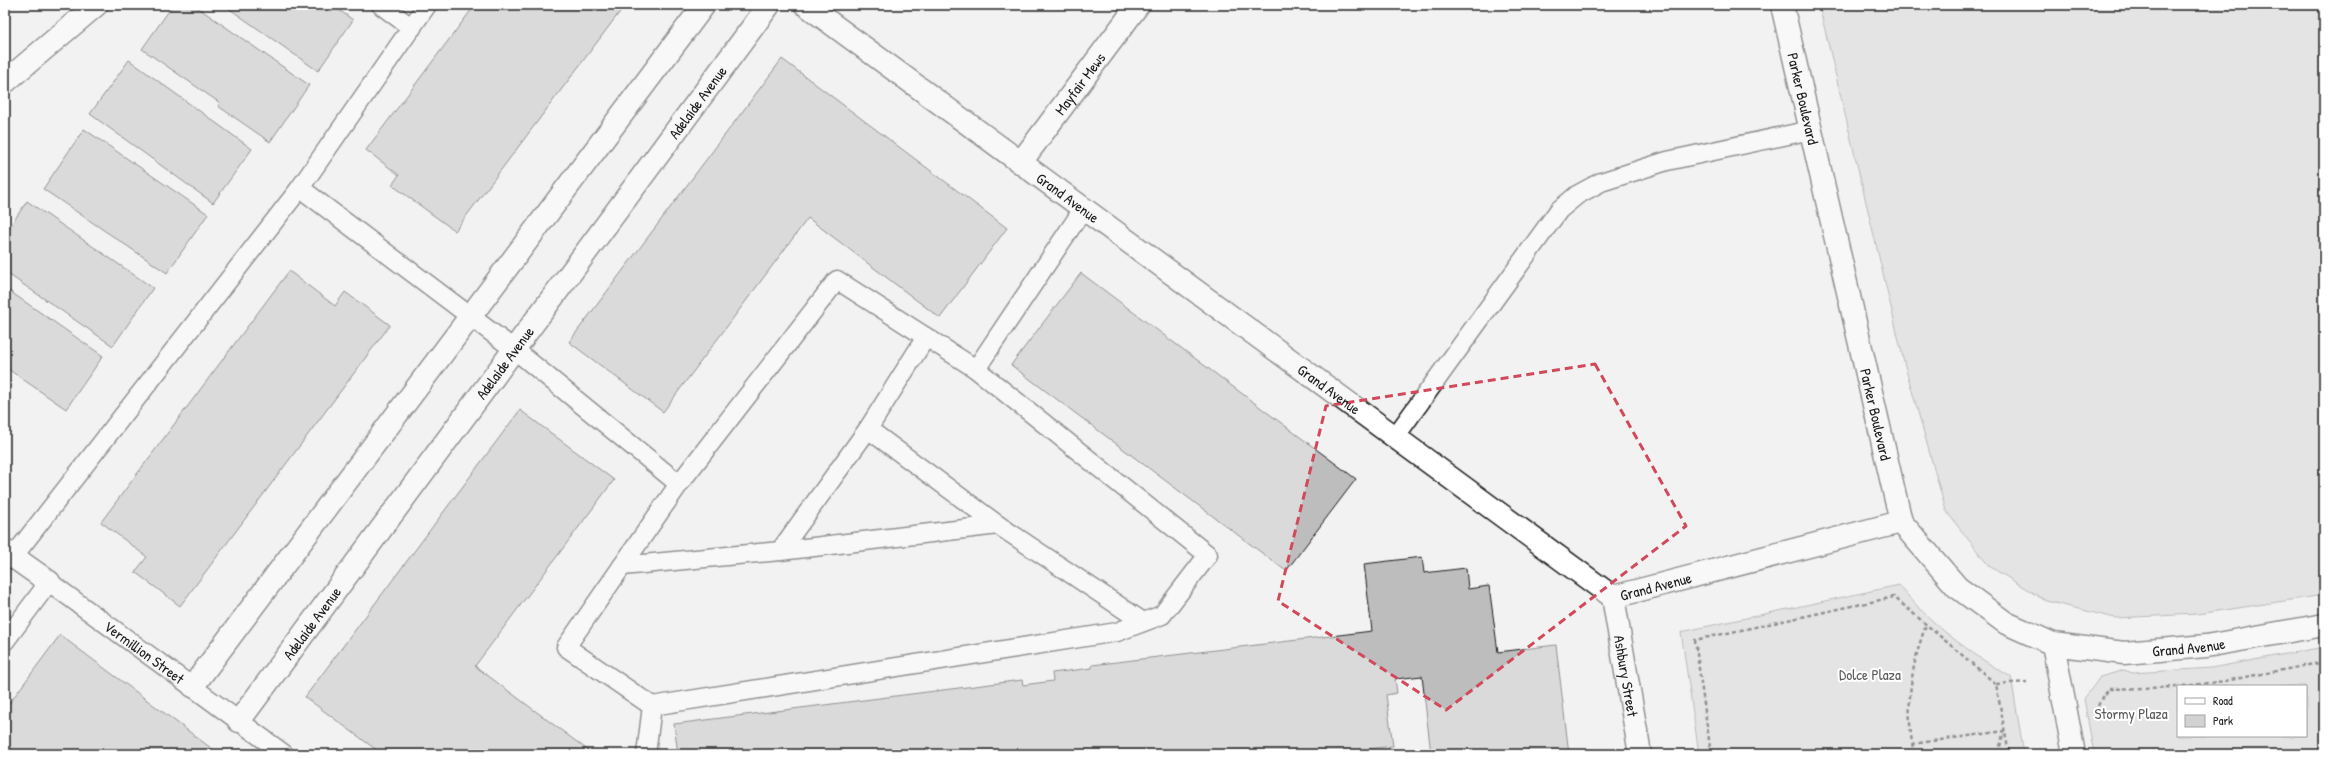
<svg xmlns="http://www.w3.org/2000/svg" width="2329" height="759" viewBox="0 0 2329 759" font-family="'Patrick Hand',sans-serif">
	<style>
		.green { fill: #d2d2d2; stroke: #777; fill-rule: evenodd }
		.building { fill: #bdbdbd; stroke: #1c1c1c }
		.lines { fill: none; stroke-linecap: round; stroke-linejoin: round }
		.lane-casing { stroke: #1c1c1c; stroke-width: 21 }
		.street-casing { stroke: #1c1c1c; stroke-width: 25 }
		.path { stroke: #1c1c1c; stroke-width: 2.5; stroke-dasharray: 4 3; stroke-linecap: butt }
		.lane { stroke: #fff; stroke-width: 18 }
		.street { stroke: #fff; stroke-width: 22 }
		.marked { fill: none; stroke: #d1495b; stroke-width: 3; stroke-dasharray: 8 5; stroke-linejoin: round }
		.labels { text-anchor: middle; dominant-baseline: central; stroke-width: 4; stroke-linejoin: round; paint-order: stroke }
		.street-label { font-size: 15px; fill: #1c1c1c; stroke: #fff }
		.park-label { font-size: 15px; fill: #5c5c5c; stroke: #fff }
	</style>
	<rect width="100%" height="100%" fill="#f2f2f2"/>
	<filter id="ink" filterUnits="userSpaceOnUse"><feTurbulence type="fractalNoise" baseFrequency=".025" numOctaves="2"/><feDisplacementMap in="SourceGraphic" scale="8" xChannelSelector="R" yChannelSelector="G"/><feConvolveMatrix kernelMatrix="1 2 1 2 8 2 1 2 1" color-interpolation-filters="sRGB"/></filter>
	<g filter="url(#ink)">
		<g class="green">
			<polygon points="1819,5 2324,5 2324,595 2198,614 2115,618 2046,601 1989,566 1946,511 1905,366"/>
			<path d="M1899,585c31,39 69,67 112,92l13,77h-325l-18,-122z"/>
			<path d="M2324,647v107h-230l-10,-55 16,-22 24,-7 9,3 78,-5zM2178,686h128v50h-128z"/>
		</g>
		<g class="building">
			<polygon points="173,5 194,5 309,85 270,142 218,106 220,103 142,49"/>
			<polygon points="224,5 332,5 353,20 318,71"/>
			<polygon points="475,5 625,5 455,231 392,185 399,175 366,150"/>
			<polygon points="782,59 1007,228 940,318 808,218 663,412 569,342"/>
			<polygon points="129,60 252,149 213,203 90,114"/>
			<polygon points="84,129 208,214 167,273 43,189"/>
			<polygon points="27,201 153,288 113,346 5,272 5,234"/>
			<polygon points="289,271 335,306 345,292 390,325 180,606 135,572 147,557 101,522"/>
			<polygon points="1081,273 1356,479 1286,571 1011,365"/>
			<polygon points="5,288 103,356 66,409 5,367"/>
			<polygon points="520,410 614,480 475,666 593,754 382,754 305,697"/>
			<polygon points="1422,557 1424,573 1466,568 1468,589 1489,586 1498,652 1556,645 1569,754 1431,754 1422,676 1395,679 1397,693 1386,695 1393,746 1327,754 678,754 674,724 1022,680 1023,685 1053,681 1052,673 1092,668 1092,665 1372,631 1364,564"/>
			<polygon points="60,635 219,754 18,754 5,744 5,709"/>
		</g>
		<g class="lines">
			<g class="lane-casing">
				<g id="lane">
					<polyline points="381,5 412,28"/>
					<polyline points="300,188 515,350 679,484"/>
					<polyline points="868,429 998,525"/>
					<polyline points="1395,437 1559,210 1577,195 1601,182 1667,161 1811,130"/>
					<polyline points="780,551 998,525 1143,622"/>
					<polyline points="13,557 300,188 427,5"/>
					<polyline points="622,566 780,551 868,429 926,337"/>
					<path id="s1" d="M5,641l44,-59 235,172"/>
					<polyline points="652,706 566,647 679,484 837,280 976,369"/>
					<polyline points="646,754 652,706 1117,632 1162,615 1208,555 976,369 1084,208"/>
				</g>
			</g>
			<g class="street-casing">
				<g id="street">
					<path id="s2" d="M806,5l807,592 288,-75"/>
					<path id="s3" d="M1782,5l119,517 56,65 49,36 47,21 71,9 82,-7 118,-21"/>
					<polyline points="5,82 96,5"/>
					<path id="s4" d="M1021,162l117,-157"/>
					<polyline points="5,551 49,582"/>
					<path id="s5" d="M1613,597l27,157"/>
					<polyline points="2053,644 2074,754"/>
					<polyline points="193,686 704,5"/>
					<path id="s6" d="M239,721l530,-716"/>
				</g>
			</g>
			<g class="path">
				<polyline points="1996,684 2027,682"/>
				<polyline points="2183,686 2225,681 2324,662"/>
				<polyline points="2098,706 2102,697 2110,689 2178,687"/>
				<polyline points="1912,744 2004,731 1998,754"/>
				<polyline points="1711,754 1695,640 1894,597 1996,684 2009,754"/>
				<path d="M1914,754c-9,-45 -4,-86 12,-129"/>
			</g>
			<use href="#lane" class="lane"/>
			<use href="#street" class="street"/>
		</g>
	</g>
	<path d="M0 0H2329V759H0ZM1595,364l91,162 -240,184 -168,-109 48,-195z" fill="#f2f2f2" fill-opacity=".55" fill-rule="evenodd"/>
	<path class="marked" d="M1595,364l91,162 -240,184 -168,-109 48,-195z"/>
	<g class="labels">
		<g class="street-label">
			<text stroke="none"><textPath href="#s4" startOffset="98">Mayfair Mews</textPath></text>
			<text stroke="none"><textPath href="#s3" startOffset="96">Parker Boulevard</textPath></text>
			<text stroke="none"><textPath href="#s6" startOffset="770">Adelaide Avenue</textPath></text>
			<text stroke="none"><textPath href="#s2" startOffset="325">Grand Avenue</textPath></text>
			<text stroke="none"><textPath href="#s6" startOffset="446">Adelaide Avenue</textPath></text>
			<text stroke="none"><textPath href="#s2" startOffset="649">Grand Avenue</textPath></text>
			<text stroke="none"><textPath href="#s3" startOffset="420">Parker Boulevard</textPath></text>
			<text stroke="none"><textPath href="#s2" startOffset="1045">Grand Avenue</textPath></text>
			<text stroke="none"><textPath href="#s6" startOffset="122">Adelaide Avenue</textPath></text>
			<text stroke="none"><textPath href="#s3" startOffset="865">Grand Avenue</textPath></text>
			<text stroke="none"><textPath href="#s1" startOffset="192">Vermillion Street</textPath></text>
			<text stroke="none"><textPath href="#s5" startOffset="80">Ashbury Street</textPath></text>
		</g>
		<g class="park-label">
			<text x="1870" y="674">Dolce Plaza</text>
			<text x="2131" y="713">Stormy Plaza</text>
		</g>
	</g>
	<rect width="2329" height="759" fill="none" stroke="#fff" stroke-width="20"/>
	<rect x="10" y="10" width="2309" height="739" fill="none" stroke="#1c1c1c" stroke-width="1.5" filter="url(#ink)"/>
	<rect x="2177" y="685" width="130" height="52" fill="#ffffff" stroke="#a4a4a4"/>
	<rect x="2185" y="698" width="20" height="6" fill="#ffffff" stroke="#a4a4a4"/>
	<text x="2213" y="705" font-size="12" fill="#1c1c1c">Road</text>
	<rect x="2185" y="715" width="20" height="12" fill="#d2d2d2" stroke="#a4a4a4"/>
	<text x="2213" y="725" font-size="12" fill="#1c1c1c">Park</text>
</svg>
